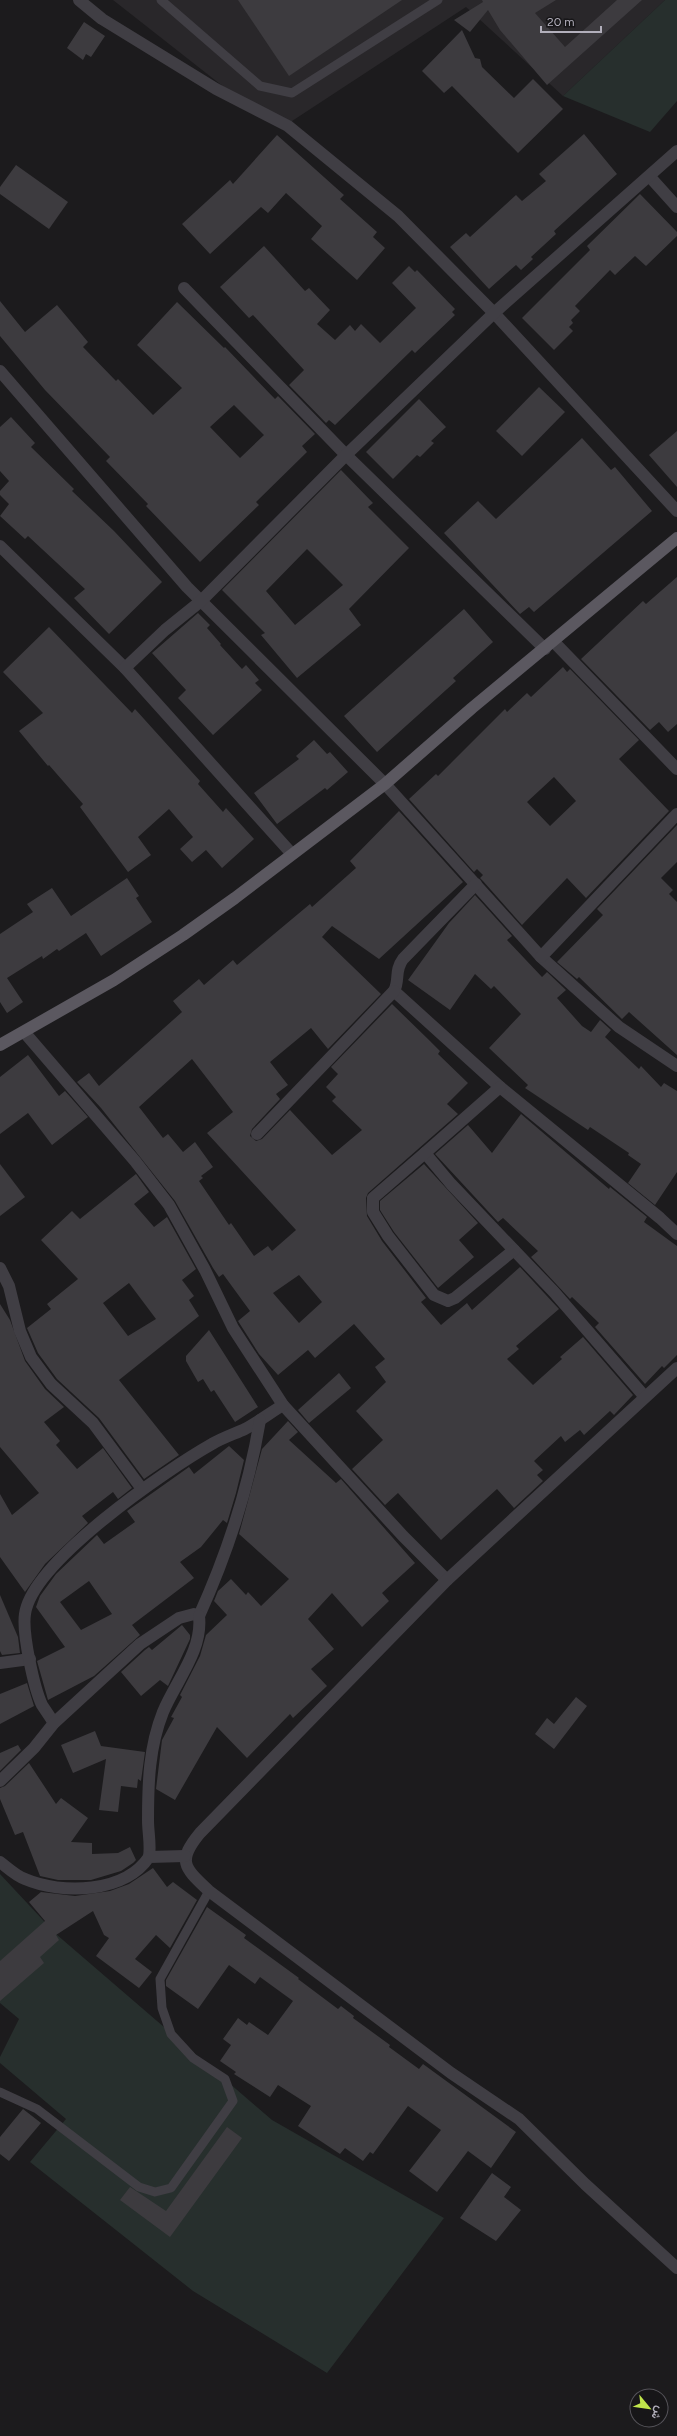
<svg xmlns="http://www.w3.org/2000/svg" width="677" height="2436" viewBox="0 0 677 2436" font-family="Figtree,Vazirmatn,sans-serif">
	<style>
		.built { fill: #29272a }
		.green { fill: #272f2d }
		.building { fill: #3d3b3f; fill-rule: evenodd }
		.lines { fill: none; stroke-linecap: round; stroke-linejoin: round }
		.lane { stroke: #403e44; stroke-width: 9 }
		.street { stroke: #403e44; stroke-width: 12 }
		.primary { stroke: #5b5860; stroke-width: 12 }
	</style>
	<rect width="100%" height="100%" fill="#1c1b1d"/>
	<polygon class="built" points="113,0 665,0 563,96 466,7 289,123 257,113"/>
	<g class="green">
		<polygon points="665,0 677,0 677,101 650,132 563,96"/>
		<polygon points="0,1874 56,1934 272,2120 444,2218 327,2373 193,2291 30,2162 66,2119 0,2063 0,2057 19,2019 0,2003"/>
	</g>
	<g class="building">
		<polygon points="238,0 402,0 289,76"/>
		<polygon points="482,0 556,0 535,13 565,47 617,0 642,0 547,85 500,30 488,10 470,32 454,20 483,2"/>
		<polygon points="84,22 105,36 91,57 86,54 83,60 67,48"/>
		<polygon points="462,30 475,58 480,59 482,67 514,98 533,79 563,109 518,153 452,86 444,93 422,71"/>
		<polygon points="584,134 617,174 554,231 556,234 531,257 533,259 521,270 516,265 489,289 450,247 466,233 470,237 516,195 522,201 546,181 539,174"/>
		<polygon points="277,135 344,195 340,199 377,232 373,237 385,248 357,280 311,239 322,226 286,193 268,213 261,207 210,254 182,224 230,180 233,184"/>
		<polygon points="16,165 68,202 49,229 0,194 0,187"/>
		<polygon points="640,194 677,232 677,236 646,266 635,256 615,275 610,270 575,306 580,311 571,320 573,323 569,327 573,331 554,350 522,318 590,250 587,246"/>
		<polygon points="264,246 305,291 309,288 330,310 317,324 335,340 350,325 355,331 361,324 380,343 416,308 392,283 409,266 415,272 417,270 455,309 452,312 455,315 415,353 412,350 335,425 329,420 326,423 289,385 304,370 253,315 249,318 220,287"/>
		<path d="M0,301l25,31 32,-27 31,37 -5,5 33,34 2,-2 35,36 29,-27 -45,-43 40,-43 47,46 1,-1 50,52 3,-3 37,38 -13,12 5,6 -51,50 3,3 -59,57 -54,-56 2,-2 -42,-43 4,-4 -65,-67 -45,-54zM234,405l30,30 -24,23 -30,-31z"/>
		<polygon points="539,387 565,412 522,456 496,431"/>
		<polygon points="419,399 446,427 431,441 434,443 420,457 417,455 393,479 366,452"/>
		<polygon points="11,417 35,443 31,447 74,489 72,491 114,531 162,582 109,634 74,598 85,589 28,536 25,539 0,516 9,504 0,495 0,491 9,481 0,471 0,427"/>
		<polygon points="677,431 677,487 649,455"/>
		<polygon points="582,438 611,470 615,467 652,511 534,612 529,607 520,614 444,533 478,501 496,519"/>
		<path d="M341,470l32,33 -5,4 41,41 -60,61 12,16 -64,53 -36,-43 4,-2 -43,-43zM307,549l36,36 -48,40 -29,-34z"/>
		<polygon points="677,577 677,724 668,732 659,722 650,730 581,659 643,601 646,604"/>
		<polygon points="464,609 493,642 453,678 456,681 377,752 344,716"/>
		<polygon points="198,613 210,625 207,628 221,644 220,645 242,669 246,665 259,680 255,683 262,690 213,735 178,698 186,690 152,653"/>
		<polygon points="49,627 132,713 135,709 200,781 198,784 223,812 226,808 254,839 222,868 206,850 192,862 180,849 193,837 169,809 138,837 151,855 128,872 80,807 83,804 49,765 48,766 19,731 43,713 3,672"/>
		<path d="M563,667l4,5 3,-3 69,71 -20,19 50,52 -83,87 -19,-20 -45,47 -39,-44 -3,-3 3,-3 -6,-6 -3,3 -65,-73 27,-25 2,2 67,-67 2,3 20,-19 4,4zM554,777l22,24 -26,25 -23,-24z"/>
		<polygon points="314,740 327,754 330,752 348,772 327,790 325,788 277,824 254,793 299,759 296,756"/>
		<path d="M399,811l64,71 -84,77 -47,-33 -10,11 59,57 -53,55 -17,-21 -41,34 18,23 -12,9 4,5 -28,30 -2,7 6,5 6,-2 28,-29 42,45 30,-25 -30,-29 4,-4 -10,-10 12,-13 -7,-7 61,-63 38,37 10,10 -2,3 30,29 -21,21 11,10 -90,79 -2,5 1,18 15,25 44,57 -5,4 20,23 26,-22 5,7 48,-43 39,42 -43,37 3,3 -12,10 26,26 29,-26 -2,-2 23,-20 50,58 -19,20 -4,-4 -26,24 -4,-5 -15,12 -4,-6 -27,25 9,9 -6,5 6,6 -29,27 -17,-19 -56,51 -43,-47 -13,12 -33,-36 31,-29 -27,-29 30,-29 -11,-15 10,-8 -31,-35 -39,34 -7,-8 -30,25 -19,-21 -21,-33 12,-10 -27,-37 -4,3 -6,-9 -38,-67 -74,-93 -24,-26 12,-9 10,13 83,-74 -9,-11 26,-22 5,6 29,-25 4,5 73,-61 2,3 44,-39 -6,-7zM192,1059l41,53 -26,21 89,97 -24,21 -4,-5 -14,10 -23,-33 -2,2 -30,-44 4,-3 -2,-2 12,-9 -18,-25 -12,10 -15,-18 -5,4 -24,-31zM299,1275l23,27 -23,21 -26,-30z"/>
		<polygon points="677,825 677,862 661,878 673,890 669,894 677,902 677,1055 629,1012 622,1019 579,977 577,979 557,962 603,915 597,909"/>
		<polygon points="127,878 139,896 136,898 152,922 101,956 86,933 59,951 57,949 43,959 42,956 7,978 23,1002 7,1013 0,1002 0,934 33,912 27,904 52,888 71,916"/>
		<polygon points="475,895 512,936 507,940 542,977 547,972 566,990 557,998 582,1026 591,1032 600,1020 611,1030 605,1037 639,1069 641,1066 661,1087 664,1083 677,1091 677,1172 655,1205 628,1183 641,1164 628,1155 629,1153 590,1127 588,1130 525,1088 528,1085 489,1048 521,1014 494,986 491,989 475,974 450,1010 408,980 449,923"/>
		<polygon points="28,1055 59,1096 65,1091 88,1117 52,1145 28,1113 0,1134 0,1077"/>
		<polygon points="521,1114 609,1189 610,1187 647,1217 644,1222 677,1246 677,1355 664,1368 662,1366 645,1384 595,1327 599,1323 572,1297 570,1299 531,1257 538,1251 503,1218 498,1222 435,1154 468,1125 492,1153"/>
		<polygon points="0,1164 25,1197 0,1216"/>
		<polygon points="424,1164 478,1223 459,1240 474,1257 438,1288 394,1232 380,1210 380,1201"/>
		<path d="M136,1174l13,18 -15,12 20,23 13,-10 29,52 -14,11 12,16 -5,4 10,16 -80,64 60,75 -35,24 -45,-61 -42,-39 -19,-26 -11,-25 24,-19 -4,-5 31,-25 -37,-39 31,-29 8,8zM129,1283l27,36 -28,17 -25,-33z"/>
		<polygon points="0,1304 10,1320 25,1361 45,1389 64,1407 44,1422 60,1441 56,1445 77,1469 103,1448 132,1488 118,1499 113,1492 82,1516 88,1523 45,1564 25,1592 0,1557 0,1494 12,1515 39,1493 0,1447"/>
		<polygon points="209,1330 258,1407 235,1422 214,1390 211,1392 203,1379 198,1382 186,1361 186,1356"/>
		<polygon points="339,1373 351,1388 309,1423 298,1410"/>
		<polygon points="288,1421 298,1432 289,1440 336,1483 341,1479 415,1563 382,1593 389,1601 362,1627 332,1593 308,1619 334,1649 311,1669 327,1686 293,1718 290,1714 247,1758 217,1727 175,1800 156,1789 162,1740 174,1718 171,1717 182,1697 180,1695 200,1656 206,1635 227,1615 214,1601 218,1591 231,1579 246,1595 248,1592 261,1606 289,1579 239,1534 262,1449"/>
		<path d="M229,1446l15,14 -8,33 -9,30 -4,-3 -22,27 -21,15 14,16 -62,47 8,10 -46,41 -46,24 -11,-39 28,-14 -29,-40 4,-11 16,-22 41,-39 7,9 31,-22 -8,-11 62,-44 5,7zM89,1581l23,33 -31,16 -21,-28z"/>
		<polygon points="0,1595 18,1637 20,1653 2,1655 0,1651"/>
		<polygon points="182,1625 190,1635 190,1639 168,1686 160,1680 141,1696 121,1672 145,1650 149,1647 152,1650"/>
		<polygon points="27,1683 34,1706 0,1724 0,1694"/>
		<polygon points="576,1697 587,1706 554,1749 535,1734 547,1718 554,1724"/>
		<polygon points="95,1731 101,1746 145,1752 141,1781 138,1779 137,1788 121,1786 118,1812 99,1810 106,1759 73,1773 61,1745"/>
		<polygon points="18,1745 21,1750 0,1771 0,1753"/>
		<polygon points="29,1763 56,1804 61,1798 88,1818 71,1842 92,1843 92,1854 118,1853 130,1847 136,1860 133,1863 121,1871 91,1880 58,1880 40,1876 23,1832 15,1835 0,1799 0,1788 5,1786"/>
		<polygon points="153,1868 167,1887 173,1882 197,1900 170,1948 156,1935 135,1959 152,1972 139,1988 96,1956 109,1938 104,1935 93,1911 56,1935 59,1940 40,1957 44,1963 0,2001 0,1961 45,1921 29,1902 41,1892 75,1896 110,1891 129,1884"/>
		<polygon points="207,1907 246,1935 244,1938 299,1978 298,1979 338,2009 341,2006 354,2016 353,2018 390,2045 389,2047 419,2069 423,2064 516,2132 491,2168 468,2151 437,2192 409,2171 441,2130 408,2106 373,2154 370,2152 363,2161 345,2148 340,2154 298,2126 311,2106 278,2085 270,2097 234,2074 236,2072 220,2061 231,2045 223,2039 238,2018 247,2025 249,2022 268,2035 293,2001 260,1977 255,1984 229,1965 198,2009 166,1986 166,1980"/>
		<polygon points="23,2109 41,2123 9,2161 0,2154 0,2137"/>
		<polygon points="227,2127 242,2138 170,2237 120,2200 130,2187 166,2211"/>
		<polygon points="492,2173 511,2187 504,2197 521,2210 496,2241 460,2218"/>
	</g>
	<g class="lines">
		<g class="lane">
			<polyline points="161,0 260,86 292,93 438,0"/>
			<polyline points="0,2092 37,2109 139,2187 155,2192 171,2188 233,2101 225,2079 193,2058 171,2034 162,2008 160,1979 209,1891"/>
		</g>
		<g class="street">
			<polyline points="79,0 102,19 216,89 288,126 398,216 494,313 677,511"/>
			<polyline points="650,177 677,207"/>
			<polyline points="184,288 346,455 545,649"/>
			<polyline points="0,371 187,587 385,784 541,957 619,1027 677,1066"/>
			<polyline points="0,546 125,668"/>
			<polyline points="553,641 677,769"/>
			<polyline points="292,854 125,668 165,630 201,601 346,455 494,313 677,151"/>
			<path d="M476,884l-73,75c-9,12 -3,21 -9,32l106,96 160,131 17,16"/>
			<polyline points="541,957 677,814"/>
			<polyline points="25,1033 135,1161 169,1205 205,1270 233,1328 283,1405 403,1536 447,1580"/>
			<polyline points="500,1087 425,1153 451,1184 554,1292 645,1397"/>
			<polyline points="257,1134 394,991"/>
			<polyline points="425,1153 373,1198 373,1212 388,1236 434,1295 448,1301 455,1298 514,1250"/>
			<polyline points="0,1268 9,1286 20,1331 31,1357 51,1384 93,1423 142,1489"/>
			<path d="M677,1368l-230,212 -247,253c-24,29 -15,35 9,58l242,182 68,46 66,65 92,84"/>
			<polyline points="0,1663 30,1659"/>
			<path d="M54,1723c-4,-6 -8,-12 -12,-18 -8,-17 -20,-72 -17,-91 7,-52 141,-144 187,-170 10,-6 22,-10 33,-15 13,-7 25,-16 38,-24"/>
			<path d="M0,1781l34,-33 20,-25 86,-79 39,-26 15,-4 5,2c28,-62 50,-129 61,-196"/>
			<path d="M149,1857c2,-13 -1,-24 -1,-37 0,-37 1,-73 15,-108 13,-31 40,-62 36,-96"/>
			<path d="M0,1862c8,6 16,14 25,17 37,16 100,14 124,-22l36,-1"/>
		</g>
		<polyline class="primary" points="0,1045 114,980 183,935 235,898 385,784 472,708 677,538"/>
	</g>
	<g transform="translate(649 2408) rotate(119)"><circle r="19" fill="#171618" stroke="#555359"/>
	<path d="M0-3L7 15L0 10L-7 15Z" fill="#c0e54b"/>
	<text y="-6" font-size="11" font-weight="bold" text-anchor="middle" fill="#b2afbb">ش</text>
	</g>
	<path d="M541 26v6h60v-6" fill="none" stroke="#b2afbb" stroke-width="2"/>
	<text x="547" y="26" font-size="12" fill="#b2afbb" stroke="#171618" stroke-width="3" paint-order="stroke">20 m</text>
</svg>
